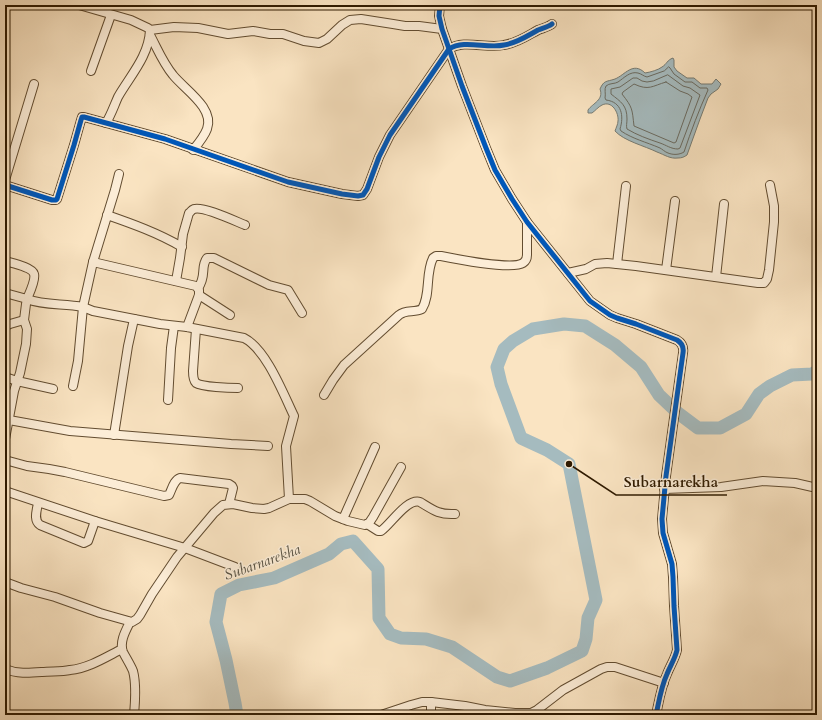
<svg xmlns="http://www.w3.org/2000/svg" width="822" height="720" viewBox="0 0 822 720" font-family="Cardo,serif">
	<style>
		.water { fill: #a5bbbf; stroke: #767b73 }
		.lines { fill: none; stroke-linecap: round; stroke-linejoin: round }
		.shore { stroke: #6a6a60; stroke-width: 1 }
		.river { stroke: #a5bbbf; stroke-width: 13 }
		.minor-casing { stroke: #624c30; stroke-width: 10 }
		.minor { stroke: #fcedd7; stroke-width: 8 }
		.cycleway-casing { stroke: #fcedd7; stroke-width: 8 }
		.cycleway { stroke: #0057b8; stroke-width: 5 }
		.labels { text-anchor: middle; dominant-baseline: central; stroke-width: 3; stroke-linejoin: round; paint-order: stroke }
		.water-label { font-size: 15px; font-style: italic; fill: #585243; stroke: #fcedd7 }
		.leader { fill: none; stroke: #2f1a00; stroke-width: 1.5 }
		.callout-dot { fill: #2f1a00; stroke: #fcedd7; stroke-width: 1.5 }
		.callout-label { font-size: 15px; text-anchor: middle; font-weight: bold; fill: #2f1a00; stroke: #fcedd7; stroke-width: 3; stroke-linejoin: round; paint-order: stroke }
	</style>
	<rect width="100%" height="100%" fill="#fae4c2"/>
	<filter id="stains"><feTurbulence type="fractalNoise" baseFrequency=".005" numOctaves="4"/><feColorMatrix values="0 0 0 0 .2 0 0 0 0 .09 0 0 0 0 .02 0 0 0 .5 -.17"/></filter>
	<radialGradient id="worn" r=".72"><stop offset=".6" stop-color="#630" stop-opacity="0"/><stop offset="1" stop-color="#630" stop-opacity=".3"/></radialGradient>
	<path class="water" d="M673,58l1,2v7l3,4 10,7h7l7,6h11l4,-5 5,5 -3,5 -7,5 -3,4 -8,21 -13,36c-3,2 -5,3 -9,3 -8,1 -13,-3 -21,-6 -12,-6 -33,-11 -42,-21 1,-3 3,-7 3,-10 1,-8 -6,-21 -16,-16 -4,2 -7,6 -10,8h-4v-3c5,-7 16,-10 12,-21 4,-9 6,-7 15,-10 10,-4 18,-18 30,-6 6,-1 13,-3 17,-6 5,-3 5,-7 11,-9z"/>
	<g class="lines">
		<g class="shore">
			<path d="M669,67l1,1 4,6 11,8h7l8,6h7l1,2c-9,20 -17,41 -24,62 -5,3 -11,3 -16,1 -3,-1 -6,-4 -8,-5 -14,-6 -27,-9 -39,-17l-1,-2c4,-13 2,-27 -14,-29l-1,-2c1,-4 -1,-9 1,-12 3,-3 9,-2 12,-4 6,-4 12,-11 20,-9 4,1 5,3 9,4l17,-6z"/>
			<path d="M668,75l15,11 7,2 10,7 -20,53 -2,1c-7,0 -12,-4 -18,-6 -12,-4 -23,-8 -33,-14 -1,-3 0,-6 0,-10 0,-14 -6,-17 -16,-25v-5l9,-2 13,-9h4l5,3 5,1 6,-1z"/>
			<path d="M666,82l14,9 8,3 4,3 -16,45 -2,1 -40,-17c-2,-17 -1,-18 -12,-32l1,-2 11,-8c15,7 18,2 32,-2z"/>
		</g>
		<polyline class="river" points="237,715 235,703 226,660 216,622 221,594 239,585 274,578 329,554 341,544 353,541 378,569 379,618 390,634 401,638 426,639 452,647 497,677 510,681 547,668 582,651 586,639 588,618 596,600 569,464 547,450 521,438 501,384 497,367 504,349 513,341 533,329 564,324 585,326 615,345 641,367 659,395 678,413 698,428 720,428 746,414 759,394 770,386 792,375 812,374 817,371"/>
		<g class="minor-casing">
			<g id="minor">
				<path d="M79,5l52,15 17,8 2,2c-1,26 -20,46 -32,67 -4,9 -7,18 -12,26"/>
				<path d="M440,5l-1,11 3,13 20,57 24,62 9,22 17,29 15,23 63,79 20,14 7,3 19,6 41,16c5,3 7,7 6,13l-17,123 -4,43 1,14 9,31 1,13 1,29 3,44c-2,9 -7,16 -10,24 -6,13 -8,27 -11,41"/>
				<polyline points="150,30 174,27 198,28 228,34 253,31 270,34 283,34 304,41 319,43 327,39 342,25 350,20 361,19 393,24 405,26 419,26 442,29"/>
				<path d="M150,35c7,13 13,28 23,40 11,14 42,33 34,54 -3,8 -9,15 -14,21"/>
				<polyline points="91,71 111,15"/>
				<polyline points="5,180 34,84"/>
				<path d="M5,185l47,15h4l1,-1 17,-54 7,-25 1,-3h2l81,22 123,43 54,12 16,2 5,-1 4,-6 12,-32 11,-22 59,-86c15,-10 38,0 55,-4 13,-2 23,-9 34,-15 5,-2 10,-3 14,-6"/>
				<path d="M107,215c26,9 51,18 75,32"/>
				<path d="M5,261c6,2 27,6 29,13 2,6 -5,20 -7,25l-22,-6"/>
				<polyline points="93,262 196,286 199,290 199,295 187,327"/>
				<polyline points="617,264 626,186"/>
				<polyline points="666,270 675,201"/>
				<polyline points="568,273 586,269 595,264 607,263 636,266 758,283 764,283 767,279 769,270 774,222 774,206 770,185"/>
				<polyline points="716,277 724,204"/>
				<path d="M176,281l4,-23 3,-24 6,-21c2,-1 2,-3 5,-4 9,-3 41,12 51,16"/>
				<path d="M198,288c9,-12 2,-21 9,-30h7l55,27 19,5 14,23"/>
				<polyline points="199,295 230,315"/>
				<polyline points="5,326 10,324 24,320"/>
				<path d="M196,329l-3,42c0,4 0,9 3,12 6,4 34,5 42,5"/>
				<polyline points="5,377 17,381 53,389"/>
				<path d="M73,386l5,-25 5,-54 10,4 67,13 27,3 57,11c22,11 39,55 50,78l-8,30 3,53"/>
				<path d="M324,395l9,-15 11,-15 55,-50c7,-6 15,-2 23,-6 9,-15 3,-35 11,-51l3,-2h5c15,3 71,14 82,7 3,-2 4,-5 4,-8v-33"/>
				<polyline points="168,400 171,348 174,326"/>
				<polyline points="9,420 70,431 231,444 268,446"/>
				<polyline points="114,435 128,346 134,319"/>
				<path d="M5,439l9,-48 6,-18 6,-29 1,-15 -3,-9 2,-16 1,-5c18,7 37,4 56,8l10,-45 22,-72 4,-16"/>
				<path d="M5,460l22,6 22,3 16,3 99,24 5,-1c3,-6 5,-15 11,-17l49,6 3,2 1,2 -4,16"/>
				<polyline points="664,489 721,487 763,481 795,483 817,488"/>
				<polyline points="5,491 95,521 185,548 235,567"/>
				<path d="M38,503c-1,7 -5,17 2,22l44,18 4,-2 7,-20"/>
				<polyline points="343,519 375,447"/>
				<path d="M367,524l11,7h3c10,-7 26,-33 39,-29 13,8 19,13 35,12"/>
				<polyline points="5,582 21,588 55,597 100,613 132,622 137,619 140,615 152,594 177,557 214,513 223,505 233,504 252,508 264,509 269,508 289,499 305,499 310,501 335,516 348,521 365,525 369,523 373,517 401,467"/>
				<path d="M130,622c-4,8 -11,20 -7,30 3,6 7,12 10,19 3,11 2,33 1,44"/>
				<path d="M5,669c12,5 24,4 37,3 9,-1 19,0 28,-2 19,-2 36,-13 52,-21"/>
				<polyline points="381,715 411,705 422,702 431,702 465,706 485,710 515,713 531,713 537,710 563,690 601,669 607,667 615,667 664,683"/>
				<polyline points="431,715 431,702"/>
			</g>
		</g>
		<use href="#minor" class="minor"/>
		<g class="cycleway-casing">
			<g id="cycleway">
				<path d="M440,5l-1,11 3,13 20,57 24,62 9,22 17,29 15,23 63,79 20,14 7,3 19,6 41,16c5,3 7,7 6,13l-17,123 -4,43 1,14 9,31 1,13 1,29 3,44c-2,9 -7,16 -10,24 -6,13 -8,27 -11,41"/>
				<path d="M5,185l47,15h4l1,-1 17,-54 7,-25 1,-3h2l81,22 123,43 54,12 16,2 5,-1 4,-6 12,-32 11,-22 59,-86c15,-10 38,0 55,-4 13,-2 23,-9 34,-15 5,-2 10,-3 14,-6"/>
			</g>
		</g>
		<use href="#cycleway" class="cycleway"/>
	</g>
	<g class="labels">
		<g class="water-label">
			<text transform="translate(262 562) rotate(-20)">Subarnarekha</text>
		</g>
	</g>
	<path class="leader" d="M569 464L616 495H727"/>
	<circle class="callout-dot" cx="569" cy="464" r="4"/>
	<g class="callout-label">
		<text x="671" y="487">Subarnarekha</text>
	</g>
	<rect width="822" height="720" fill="none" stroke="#fae4c2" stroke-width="20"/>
	<rect x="6" y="6" width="810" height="708" fill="none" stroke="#2f1a00" stroke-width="2"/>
	<rect x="10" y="10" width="802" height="700" fill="none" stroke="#2f1a00"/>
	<rect width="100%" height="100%" filter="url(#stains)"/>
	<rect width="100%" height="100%" fill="url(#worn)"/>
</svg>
